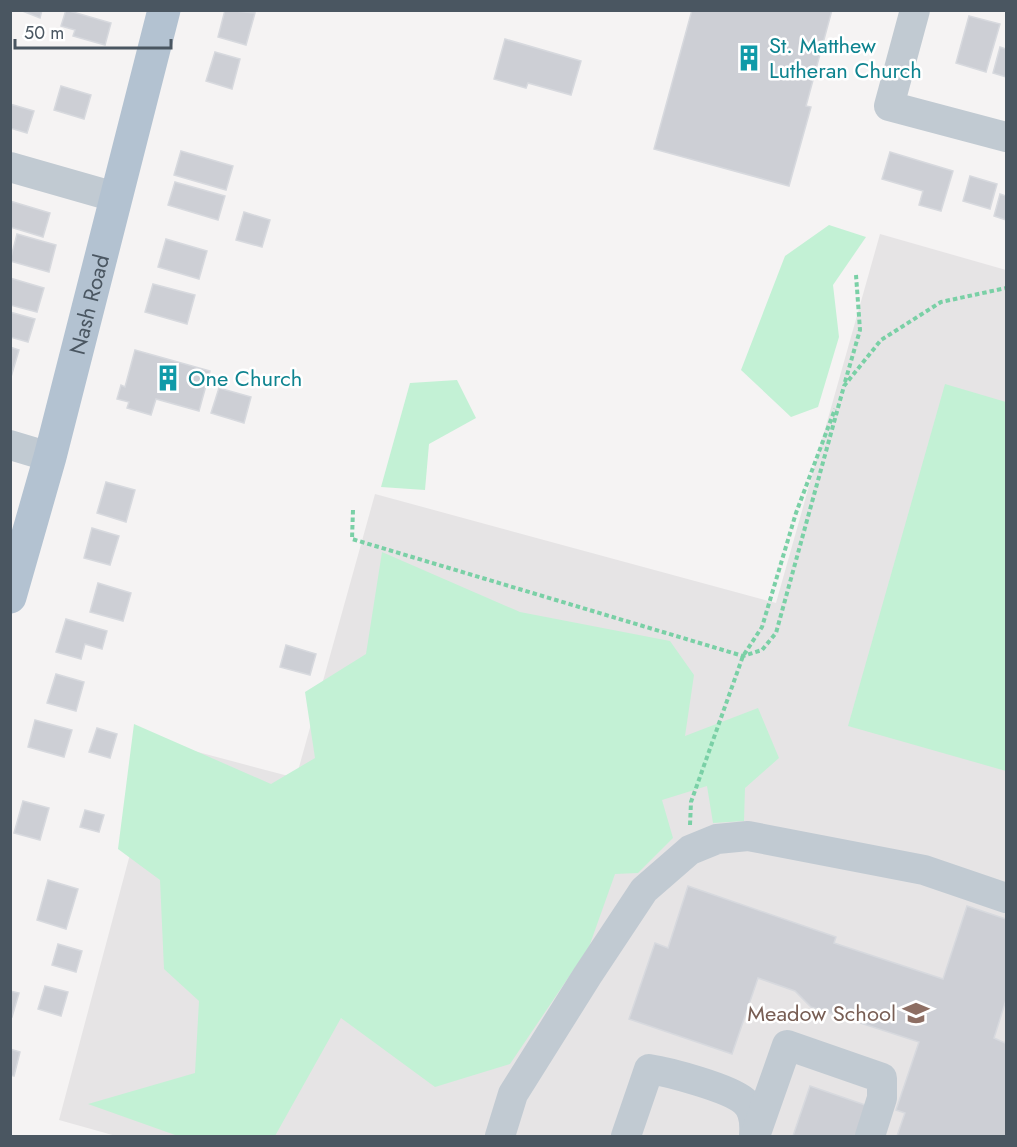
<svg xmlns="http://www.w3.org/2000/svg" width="1017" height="1147" viewBox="0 0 1017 1147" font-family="Jost,sans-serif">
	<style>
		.education { fill: #e6e4e5 }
		.green { fill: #c3f1d5 }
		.building { fill: #cdcfd5; stroke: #d7d9de; stroke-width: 1.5 }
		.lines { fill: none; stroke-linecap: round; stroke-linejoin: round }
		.path { stroke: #7ad0a6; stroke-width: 4; stroke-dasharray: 4.5 3; stroke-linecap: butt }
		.minor { stroke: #c1cad2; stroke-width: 30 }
		.major { stroke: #b3c2d1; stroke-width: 33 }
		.labels { text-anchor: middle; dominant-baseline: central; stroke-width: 5; stroke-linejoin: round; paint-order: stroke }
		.culture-label { font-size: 22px; fill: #0d838f; stroke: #fff; text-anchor: start }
		.street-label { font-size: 22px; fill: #4a5661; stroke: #fff }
		.education-label { font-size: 22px; fill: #785e54; stroke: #fff; text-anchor: end }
	</style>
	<rect width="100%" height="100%" fill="#f5f3f3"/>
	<polygon class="education" points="880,234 1006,270 1006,1136 116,1136 59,1120 160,742 296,778 375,494 776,603"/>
	<g class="green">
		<polygon points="829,225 866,237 833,285 839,337 818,407 791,417 741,370 785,256"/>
		<polygon points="457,380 476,418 429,444 425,490 381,487 410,383"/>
		<polygon points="945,384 1006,402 1006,771 848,726"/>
		<polygon points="382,552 520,612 670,641 694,675 685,736 758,708 779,758 745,788 744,821 713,823 707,786 662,800 673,838 638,873 615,874 589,947 510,1064 435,1087 341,1018 275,1136 178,1136 88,1104 195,1073 199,1001 164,969 160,880 118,849 134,724 271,784 315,758 305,692 366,654"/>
	</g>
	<g class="building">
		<polygon points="20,10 42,10 40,18"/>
		<polygon points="66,10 111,23 105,45 73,36 75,30 61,26"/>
		<polygon points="225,10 255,13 246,45 218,37"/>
		<polygon points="692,10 832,10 806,106 811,107 789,186 654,149"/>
		<polygon points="969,16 1000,24 986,72 956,63"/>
		<polygon points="505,39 581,61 571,95 528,83 526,88 494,79"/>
		<polygon points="1000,47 1006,49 1006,77 993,73"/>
		<polygon points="215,52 240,59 232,89 206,81"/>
		<polygon points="61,86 91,95 84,119 54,110"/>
		<polygon points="10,104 34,111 27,133 10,128"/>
		<polygon points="181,151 233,166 226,190 174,175"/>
		<polygon points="890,152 953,171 941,211 919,205 923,191 882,179"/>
		<polygon points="970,176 997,184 990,209 963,201"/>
		<polygon points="175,182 225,196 218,220 168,205"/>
		<polygon points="1000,194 1006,196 1006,220 994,216"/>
		<polygon points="10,201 50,213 43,237 10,227"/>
		<polygon points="244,212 270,220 262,247 236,240"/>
		<polygon points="17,234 56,245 49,272 10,261"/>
		<polygon points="166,239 207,251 199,279 158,267"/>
		<polygon points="10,278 44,288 37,312 10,305"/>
		<polygon points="153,284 195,295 187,324 145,312"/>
		<polygon points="10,312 35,319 28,342 10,337"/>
		<polygon points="10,347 19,350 11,377 10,376"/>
		<polygon points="135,350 210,371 199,411 156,399 151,415 127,408 129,402 117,399 121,385 125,387"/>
		<polygon points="219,388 251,397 244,423 211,413"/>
		<polygon points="106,482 135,490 126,522 97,513"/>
		<polygon points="92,528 119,536 110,565 84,558"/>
		<polygon points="98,583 131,593 123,621 90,612"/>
		<polygon points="66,619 107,631 102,649 85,644 81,659 56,652"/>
		<polygon points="286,645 316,654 310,675 280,667"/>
		<polygon points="56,674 84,682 76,711 47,703"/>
		<polygon points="35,720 72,730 64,757 28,747"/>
		<polygon points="97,728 117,734 110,758 89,752"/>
		<polygon points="23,801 49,808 40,840 14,833"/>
		<polygon points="85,810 104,815 99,832 80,827"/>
		<polygon points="48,880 78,889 66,929 37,920"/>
		<polygon points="688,886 836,937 834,943 943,979 967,906 1006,919 1006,1000 994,1038 1005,1043 1006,1039 1006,1136 897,1136 905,1113 896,1110 919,1042 811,1007 795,991 758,978 732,1054 629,1019 655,943 668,948"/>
		<polygon points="58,944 82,951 76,972 52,965"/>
		<polygon points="45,986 68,992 61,1016 38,1009"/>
		<polygon points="10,991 19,993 12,1017 10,1016"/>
		<polygon points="10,1049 20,1052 14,1076 10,1075"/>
		<polygon points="810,1086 871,1107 861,1136 793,1136"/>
	</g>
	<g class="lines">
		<g class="path">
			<polyline points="845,382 860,330 856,275"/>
			<polyline points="353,510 352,539 743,656 762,650 776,633 844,386 881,340 941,302 1006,288"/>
			<polyline points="690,825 691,802 743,656 762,627 796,513 835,409"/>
		</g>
		<g class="minor">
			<polyline points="915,10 889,106 1006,137"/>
			<polyline points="10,167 115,197"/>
			<polyline points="10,445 50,457"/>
			<polyline points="500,1136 513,1094 587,976 644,890 690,850 717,839 748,836 924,870 1006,898"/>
			<path d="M626,1136l23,-67c20,3 80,19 95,32 11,9 11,23 10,35"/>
			<polyline points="755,1136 787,1045 882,1078 882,1098 870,1136"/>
		</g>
		<path class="major" id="s1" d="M10,597l40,-140 114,-447"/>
	</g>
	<defs>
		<g id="building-bare" transform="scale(2.07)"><path d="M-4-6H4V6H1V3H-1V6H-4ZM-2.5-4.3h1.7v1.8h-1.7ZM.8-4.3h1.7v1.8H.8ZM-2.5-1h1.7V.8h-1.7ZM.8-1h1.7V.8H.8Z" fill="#0f9aa8" stroke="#fff" stroke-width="2.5" paint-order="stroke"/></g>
		<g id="school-bare" transform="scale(2.07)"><path d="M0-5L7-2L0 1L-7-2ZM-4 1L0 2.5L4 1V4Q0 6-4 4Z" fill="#8d6e63" stroke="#fff" stroke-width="2.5" paint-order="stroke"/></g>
	</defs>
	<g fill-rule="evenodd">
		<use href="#building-bare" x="749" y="58"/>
		<use href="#building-bare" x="168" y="378"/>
		<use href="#school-bare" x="916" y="1013"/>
	</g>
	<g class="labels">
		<g class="culture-label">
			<text x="769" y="45">St. Matthew<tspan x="769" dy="25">Lutheran Church</tspan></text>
			<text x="188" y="378">One Church</text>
		</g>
		<g class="street-label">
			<text stroke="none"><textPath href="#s1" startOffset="303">Nash Road</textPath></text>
		</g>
		<g class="education-label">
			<text x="896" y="1013">Meadow School</text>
		</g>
	</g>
	<rect width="1017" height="1147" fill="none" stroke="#4a5661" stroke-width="24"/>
	<path d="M15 39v9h156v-9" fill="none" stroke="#4a5661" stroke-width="3"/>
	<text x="24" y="39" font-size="18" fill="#4a5661" stroke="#ffffff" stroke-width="4.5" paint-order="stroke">50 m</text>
</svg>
